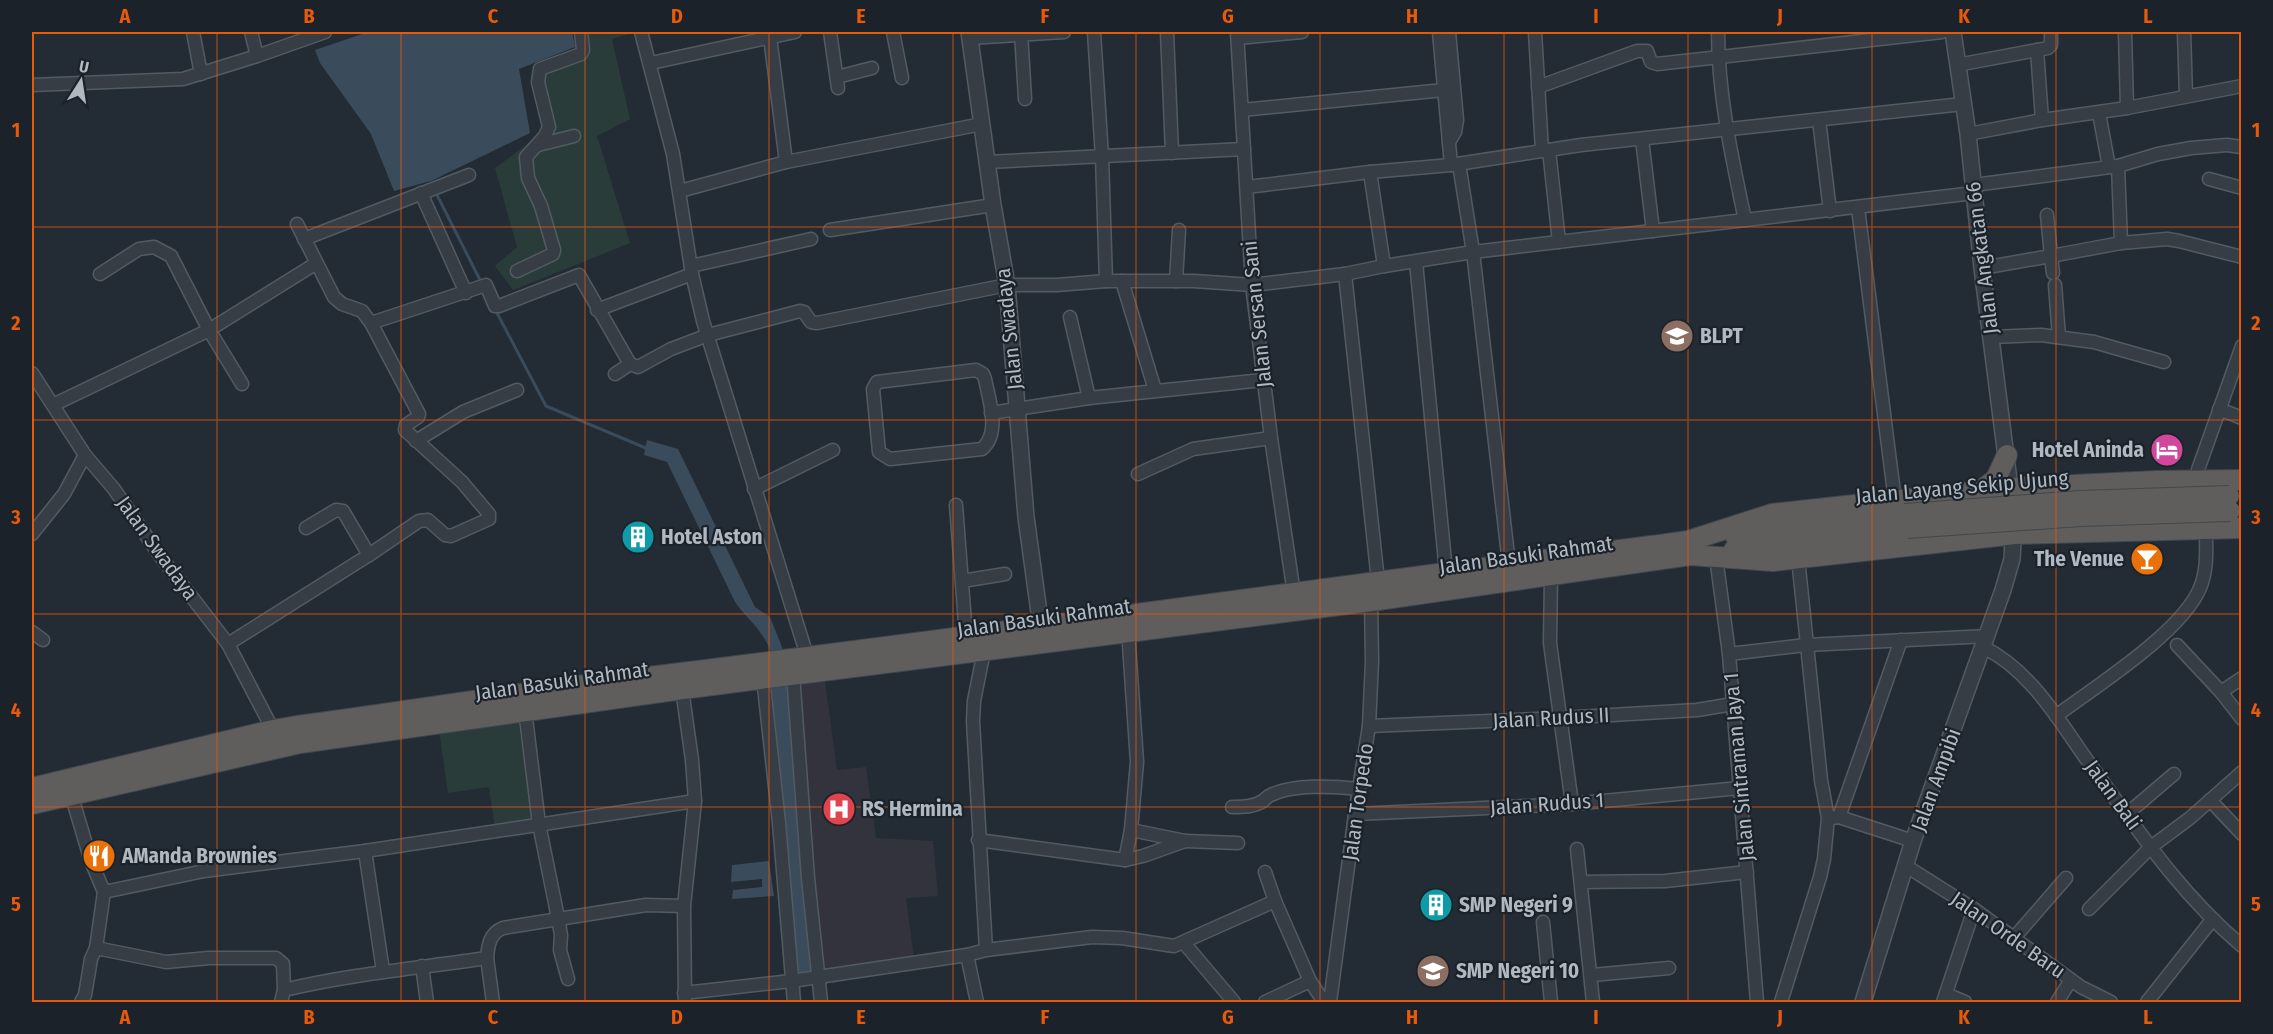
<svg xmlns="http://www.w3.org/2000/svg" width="2273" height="1034" viewBox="0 0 2273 1034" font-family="'Fira Sans Condensed',sans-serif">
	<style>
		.medical { fill: #32333d }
		.green { fill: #2a3c3a }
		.water { fill: #3a4b5b }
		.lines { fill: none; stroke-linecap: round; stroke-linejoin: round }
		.stream { stroke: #3a4b5b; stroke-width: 3 }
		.minor-casing { stroke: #535b62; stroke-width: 15 }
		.tertiary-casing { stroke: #535b62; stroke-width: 18 }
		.trunk-casing { stroke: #40484f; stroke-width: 22 }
		.minor { stroke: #363d45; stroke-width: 12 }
		.tertiary { stroke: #363d45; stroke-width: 15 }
		.trunk { stroke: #5f5e5c; stroke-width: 20 }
		.trunk-bridge-casing { stroke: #40484f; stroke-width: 22; stroke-linecap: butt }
		.trunk-bridge { stroke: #5f5e5c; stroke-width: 20 }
		.grid { fill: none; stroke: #e8590c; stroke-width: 1.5; stroke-opacity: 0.55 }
		.labels { text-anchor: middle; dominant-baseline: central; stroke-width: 4.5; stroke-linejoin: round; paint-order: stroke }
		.street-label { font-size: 21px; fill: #b0b8c1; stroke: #1b2229 }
		.poi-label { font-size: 21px; font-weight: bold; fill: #b0b8c1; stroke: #1b2229; text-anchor: start }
		.neatline { fill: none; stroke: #e8590c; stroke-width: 2 }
		.grid-label { font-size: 20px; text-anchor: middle; font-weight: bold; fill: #e8590c }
	</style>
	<rect width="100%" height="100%" fill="#232c34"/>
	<polygon class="medical" points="824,674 837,770 866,767 876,838 933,841 938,896 906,898 914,958 821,971 795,677"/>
	<g class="green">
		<polygon points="584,32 635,32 612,39 630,119 597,136 630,243 513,290 495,266 517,247 495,168 547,130 532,75 587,55"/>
		<polygon points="518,719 533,822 495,828 489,787 448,793 439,730"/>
	</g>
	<g class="water">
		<polygon points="368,32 572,32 575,47 519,69 530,133 431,181 394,191 371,134 320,63 315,50"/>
		<path d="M647,440l31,9 77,158 15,10 14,35 -12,3c-9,-26 -22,-32 -37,-53l-68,-140 -23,-7z"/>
		<polygon points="788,681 812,974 795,977 771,683"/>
		<polygon points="769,861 774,896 732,899 733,890 762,887 762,879 731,882 732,865"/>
	</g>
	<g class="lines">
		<g class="stream">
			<polyline points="435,191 482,284"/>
			<polyline points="496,311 546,406 648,449"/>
		</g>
		<g class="minor-casing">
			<g id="minor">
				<polyline points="193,32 201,74"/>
				<polyline points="251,32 257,56"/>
				<polyline points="641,32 673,154 692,274 703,321 808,659"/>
				<polyline points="830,32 838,88"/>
				<polyline points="893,32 902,78"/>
				<polyline points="1021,32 1025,99"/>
				<polyline points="1094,32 1102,157 1106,281"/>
				<polyline points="1167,32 1172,153"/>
				<polyline points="1237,32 1252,285 1271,438 1294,594"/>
				<polyline points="1439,32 1451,165"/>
				<polyline points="1449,32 1457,120 1455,132 1449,142"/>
				<polyline points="1535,32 1542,151"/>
				<path d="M1718,32c0,63 14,126 27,188"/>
				<polyline points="2125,32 2127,108"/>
				<polyline points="2184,32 2186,96"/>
				<polyline points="770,37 786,162"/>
				<polyline points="970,38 1064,32"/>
				<polyline points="1238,38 1302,32"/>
				<polyline points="2037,50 2042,120"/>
				<polyline points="651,63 795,32"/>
				<polyline points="1957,65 2048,48 2051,45 2051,32"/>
				<polyline points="837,77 872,68"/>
				<polyline points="32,85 183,79 257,56 325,32"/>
				<polyline points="1538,87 1637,51 1647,51 1651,62 1657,64 1942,32"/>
				<polyline points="1242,110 1444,90"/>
				<polyline points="2099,113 2109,167"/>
				<polyline points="1819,120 1830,211"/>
				<polyline points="1968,134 2042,120 2127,108 2242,86"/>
				<polyline points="1642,139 1653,231"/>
				<polyline points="538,145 574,136"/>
				<polyline points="1549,150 1559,242"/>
				<polyline points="987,162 1244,149"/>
				<polyline points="1459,164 1473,252 1509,564"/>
				<polyline points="2118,166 2121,243"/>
				<polyline points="1370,172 1384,266"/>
				<polyline points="2209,179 2242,188"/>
				<polyline points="1974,185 2118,166 2158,154 2191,148 2227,145 2242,147"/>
				<polyline points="1247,187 1370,172 1451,165 1581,145 1963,104"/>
				<polyline points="680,191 786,162 982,124"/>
				<polyline points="421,193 466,293"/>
				<polyline points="1858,208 1895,501"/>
				<polyline points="830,230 993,205"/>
				<polyline points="304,239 469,175"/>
				<polyline points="1416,262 1446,572"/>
				<polyline points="691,266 811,239"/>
				<polyline points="1982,268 2051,256 2047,215"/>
				<polyline points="517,271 553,254 554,250 541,206 528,178 526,157 545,136 549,127 538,82 540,69 581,54 583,50 581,32"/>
				<polyline points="2053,273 2051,256 2121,243 2167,239 2179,241 2242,257"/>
				<polyline points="100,274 139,249 154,247 171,256 209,330 242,384"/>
				<polyline points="1345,274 1378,581"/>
				<polyline points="1122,281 1155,390"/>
				<polyline points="1176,281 1179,230"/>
				<polyline points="2055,285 2059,337"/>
				<polyline points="597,310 692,274"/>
				<polyline points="1070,317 1089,398"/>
				<polyline points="371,323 486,285 495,306 499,306 579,275 630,364"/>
				<polyline points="1991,337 2041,335 2094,342 2164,362"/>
				<path d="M976,370l7,4 2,5c4,21 16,54 -3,70l-92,10 -11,-7 -6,-63 4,-7z"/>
				<polyline points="32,373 85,455 114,489 161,557 228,644 273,730"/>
				<polyline points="615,374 630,364 638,367 671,349 708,335 800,311 804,312 811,322 817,323 1007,285 1057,285 1106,281 1194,281 1252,285 1345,274 1384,266 1473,252 1974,193"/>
				<polyline points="53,405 209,330 315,264"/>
				<polyline points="2219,409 2242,418"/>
				<polyline points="991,413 1089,398 1263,380"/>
				<polyline points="416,441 463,412 517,390"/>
				<polyline points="1138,474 1193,449 1271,438"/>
				<polyline points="2194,481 2242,346"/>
				<polyline points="754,489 833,450"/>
				<polyline points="956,505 966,636"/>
				<polyline points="306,528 336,510 343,511 369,555"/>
				<polyline points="32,534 64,494 85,455"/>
				<polyline points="1716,557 1729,654 1757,1002"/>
				<polyline points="1551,576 1550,643 1572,804"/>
				<polyline points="962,581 1005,574"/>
				<polyline points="32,632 43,640"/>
				<polyline points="228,644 369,555 419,521 428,520 445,535 451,536 489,519 489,514 462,482 405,430 406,425 418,417 419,414 371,323 362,311 342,304 334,297 297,224"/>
				<polyline points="2177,645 2221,692 2242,719"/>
				<path d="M1983,647c47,23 75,72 104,113 49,67 91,132 155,186"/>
				<polyline points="984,651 974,701 973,721 986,950"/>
				<polyline points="1729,654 1806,645 1988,636"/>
				<polyline points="793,674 808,878 821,1002"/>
				<polyline points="763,678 779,823 794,1002"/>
				<polyline points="682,689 692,760 695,801 684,906 685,1002"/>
				<polyline points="2221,692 2242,678"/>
				<polyline points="525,710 539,824 559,923 561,935 560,950 568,979"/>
				<path d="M2056,716c39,-29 126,-84 144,-128 8,-19 6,-40 6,-60"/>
				<polyline points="1369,726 1560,718 1697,710 1733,704"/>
				<polyline points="71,794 91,861 104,892 96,948 91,959 85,995 81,1002"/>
				<polyline points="2210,800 2242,834"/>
				<path d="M1232,807c11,0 21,0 31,-6 3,-2 4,-5 8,-6 22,-11 63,-9 88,-6"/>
				<polyline points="1355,814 1572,804 1740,788"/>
				<polyline points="2127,814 2174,774"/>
				<polyline points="1839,817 1901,640"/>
				<polyline points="1832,818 1839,817 1913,841"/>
				<polyline points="1131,830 1185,841 1238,843"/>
				<polyline points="978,840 1125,860 1143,856 1185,841"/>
				<polyline points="1577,849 1593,1002"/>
				<polyline points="365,851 383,971"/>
				<polyline points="1125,860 1131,830 1137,762 1128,630"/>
				<polyline points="1906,866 1974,909 2081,987 2111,1002"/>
				<polyline points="1581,882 1665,881 1747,872"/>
				<polyline points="104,892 204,871 365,851 695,801"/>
				<polyline points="1275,901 1310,981 1324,1002"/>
				<polyline points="2089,909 2151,847 2190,818 2242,772"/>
				<polyline points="1543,922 1551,1002"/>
				<polyline points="2013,939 2066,878"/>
				<polyline points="1184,943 1234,1002"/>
				<polyline points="96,948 166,962 209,958 276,958 283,964 284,990"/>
				<polyline points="967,955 977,1002"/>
				<polyline points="487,958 493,1002"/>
				<polyline points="422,966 427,1002"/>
				<polyline points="1592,975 1669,968"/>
				<polyline points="684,993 791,981 967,955 986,950 1092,937 1122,938 1174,946 1275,901 1265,872"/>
				<polyline points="1946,994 1965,1002"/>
				<path d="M281,1002l3,-12c67,-16 135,-22 203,-32 1,-13 3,-25 16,-30l143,-23 38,1"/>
				<polyline points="1265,1002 1310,981"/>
				<polyline points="1330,1002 1355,814 1369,726 1372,661 1371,601"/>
				<polyline points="1781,1002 1820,877 1824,859 1828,818 1821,780 1798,558"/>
				<polyline points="1943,1002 1974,909"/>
				<polyline points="2057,1002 2071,980"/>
				<polyline points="2147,1002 2212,920"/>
			</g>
		</g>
		<g class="tertiary-casing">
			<g id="tertiary">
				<polyline points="969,32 993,205 1007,285 1026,517 1041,627"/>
				<polyline points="1953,32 1968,134 1982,268 2011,496"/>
				<polyline points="1863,1002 1913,841 2003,590 2012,559 2014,523"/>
			</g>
		</g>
		<g class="trunk-casing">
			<g id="trunk">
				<polyline points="1979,492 1996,479 2007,455"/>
				<polyline points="1735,535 1905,514"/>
				<polyline points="1734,550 1907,528"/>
				<path d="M32,788l241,-58 24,-4c114,-15 228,-34 342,-48 341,-41 681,-90 1021,-133l28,-4 84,-27 238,-26 147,-7 85,-1"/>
				<polyline points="32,804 300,743 682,689 1371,601 1690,555 1773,561 2015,534 2242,528"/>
			</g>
		</g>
		<use href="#minor" class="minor"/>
		<use href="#tertiary" class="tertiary"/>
		<use href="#trunk" class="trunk"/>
		<g class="trunk-bridge-casing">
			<g id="trunk-bridge">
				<polyline points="1905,514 2080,501 2229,496"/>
				<polyline points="1907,528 2081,516 2230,511"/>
			</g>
		</g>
		<use href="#trunk-bridge" class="trunk-bridge"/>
	</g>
	<path class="grid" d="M217,32v970M401,32v970M585,32v970M769,32v970M953,32v970M1136,32v970M1320,32v970M1504,32v970M1688,32v970M1872,32v970M2056,32v970M32,227h2210M32,420h2210M32,614h2210M32,807h2210"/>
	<defs>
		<g id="school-disc" transform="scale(1.725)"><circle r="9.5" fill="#8d6e63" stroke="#1b2229"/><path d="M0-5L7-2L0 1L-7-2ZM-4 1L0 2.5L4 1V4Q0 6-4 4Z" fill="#fff"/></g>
		<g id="hotel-disc" transform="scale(1.725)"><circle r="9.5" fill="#d1479c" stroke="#1b2229"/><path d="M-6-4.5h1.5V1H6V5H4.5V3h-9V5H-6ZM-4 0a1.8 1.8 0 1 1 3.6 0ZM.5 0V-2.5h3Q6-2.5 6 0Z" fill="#fff"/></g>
		<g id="building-disc" transform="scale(1.725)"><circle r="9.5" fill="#0f9aa8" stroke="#1b2229"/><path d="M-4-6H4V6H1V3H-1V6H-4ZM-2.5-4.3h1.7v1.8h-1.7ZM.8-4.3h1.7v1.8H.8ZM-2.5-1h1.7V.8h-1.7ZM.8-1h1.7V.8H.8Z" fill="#fff"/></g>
		<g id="bar-disc" transform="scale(1.725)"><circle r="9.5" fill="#e8710a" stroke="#1b2229"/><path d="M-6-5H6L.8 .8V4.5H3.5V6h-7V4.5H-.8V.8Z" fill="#fff"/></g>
		<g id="hospital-disc" transform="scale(1.725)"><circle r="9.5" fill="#e0444e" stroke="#1b2229"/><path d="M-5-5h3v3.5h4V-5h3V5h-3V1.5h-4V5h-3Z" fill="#fff"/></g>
		<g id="restaurant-disc" transform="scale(1.725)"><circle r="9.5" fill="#e8710a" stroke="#1b2229"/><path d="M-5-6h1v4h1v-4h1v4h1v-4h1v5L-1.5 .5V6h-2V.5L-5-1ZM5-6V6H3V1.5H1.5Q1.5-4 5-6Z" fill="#fff"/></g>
	</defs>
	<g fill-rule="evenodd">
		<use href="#school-disc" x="1677" y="336"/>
		<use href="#hotel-disc" x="2167" y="450"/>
		<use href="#building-disc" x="638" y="537"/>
		<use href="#bar-disc" x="2147" y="559"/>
		<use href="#hospital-disc" x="839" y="809"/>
		<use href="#restaurant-disc" x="99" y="856"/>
		<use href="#building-disc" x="1436" y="905"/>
		<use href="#school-disc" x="1433" y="971"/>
	</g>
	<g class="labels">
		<g class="street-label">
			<text transform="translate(1982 258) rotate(-97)">Jalan Angkatan 66</text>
			<text transform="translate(1257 314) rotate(-96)">Jalan Sersan Sani</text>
			<text transform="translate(1009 329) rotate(-96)">Jalan Swadaya</text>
			<text transform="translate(1962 487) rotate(-5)">Jalan Layang Sekip Ujung</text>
			<text transform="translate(157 548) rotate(54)">Jalan Swadaya</text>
			<text transform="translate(1526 555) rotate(-8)">Jalan Basuki Rahmat</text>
			<text transform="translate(1044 618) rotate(-8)">Jalan Basuki Rahmat</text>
			<text transform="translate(562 681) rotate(-8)">Jalan Basuki Rahmat</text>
			<text transform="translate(1551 718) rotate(-3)">Jalan Rudus II</text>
			<text transform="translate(1739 767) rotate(-95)">Jalan Sintraman Jaya 1</text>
			<text transform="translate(1936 780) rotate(-70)">Jalan Ampibi</text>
			<text transform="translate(2113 795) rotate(54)">Jalan Bali</text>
			<text transform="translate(1358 802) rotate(-82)">Jalan Torpedo</text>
			<text transform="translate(1547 804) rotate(-4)">Jalan Rudus 1</text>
			<text transform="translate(2008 935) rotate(35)">Jalan Orde Baru</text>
		</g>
		<g class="poi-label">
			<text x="1700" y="336">BLPT</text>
			<text x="2144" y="450" text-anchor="end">Hotel Aninda</text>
			<text x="661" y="537">Hotel Aston</text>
			<text x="2124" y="559" text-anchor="end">The Venue</text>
			<text x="862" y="809">RS Hermina</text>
			<text x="122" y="856">AManda Brownies</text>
			<text x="1459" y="905">SMP Negeri 9</text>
			<text x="1456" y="971">SMP Negeri 10</text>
		</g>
	</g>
	<rect width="2273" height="1034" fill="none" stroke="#1b2229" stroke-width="66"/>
	<g transform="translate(81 81) rotate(12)" stroke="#1b2229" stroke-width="4.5" paint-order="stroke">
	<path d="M0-4.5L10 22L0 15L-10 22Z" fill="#b0b8c1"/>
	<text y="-9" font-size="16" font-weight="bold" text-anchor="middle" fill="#b0b8c1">U</text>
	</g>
	<rect x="33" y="33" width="2207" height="968" class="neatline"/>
	<g class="grid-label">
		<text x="125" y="23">A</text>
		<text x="309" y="23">B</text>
		<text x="493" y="23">C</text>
		<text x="677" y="23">D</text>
		<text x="861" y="23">E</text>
		<text x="1045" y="23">F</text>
		<text x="1228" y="23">G</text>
		<text x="1412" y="23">H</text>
		<text x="1596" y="23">I</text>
		<text x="1780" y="23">J</text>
		<text x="1964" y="23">K</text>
		<text x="2148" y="23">L</text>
		<text x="16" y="137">1</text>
		<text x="2256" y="137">1</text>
		<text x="16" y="330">2</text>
		<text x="2256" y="330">2</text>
		<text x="16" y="524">3</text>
		<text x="2256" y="524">3</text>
		<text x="16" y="717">4</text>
		<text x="2256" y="717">4</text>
		<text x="16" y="911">5</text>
		<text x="2256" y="911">5</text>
		<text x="125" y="1024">A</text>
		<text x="309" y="1024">B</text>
		<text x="493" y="1024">C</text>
		<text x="677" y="1024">D</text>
		<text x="861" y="1024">E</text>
		<text x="1045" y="1024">F</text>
		<text x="1228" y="1024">G</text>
		<text x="1412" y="1024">H</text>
		<text x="1596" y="1024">I</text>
		<text x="1780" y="1024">J</text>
		<text x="1964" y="1024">K</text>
		<text x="2148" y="1024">L</text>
	</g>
</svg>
